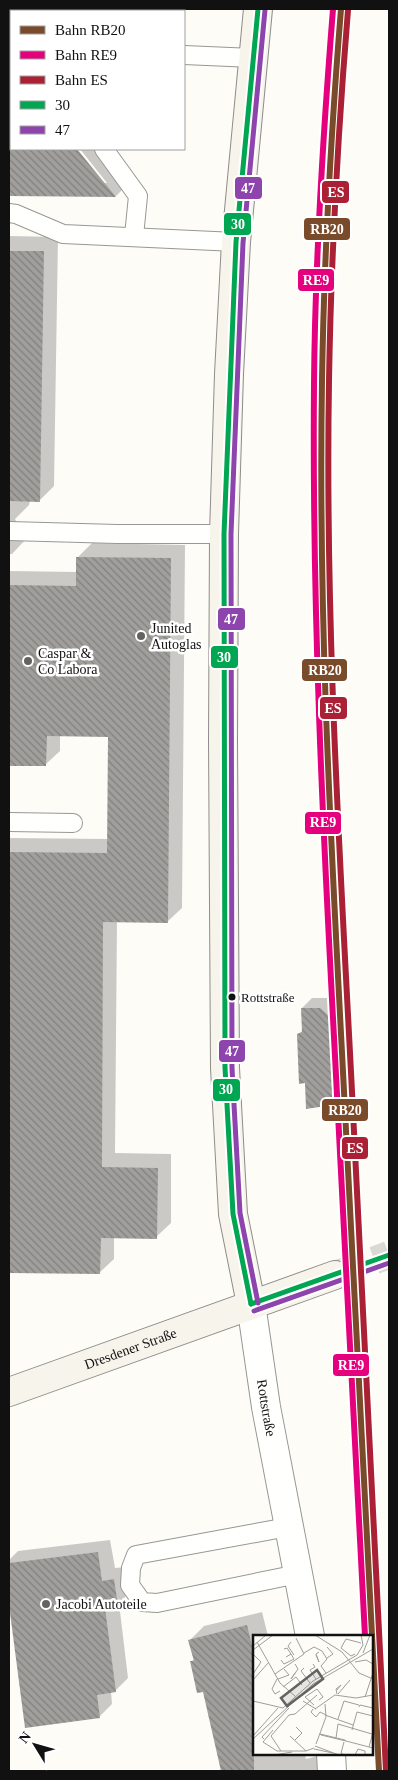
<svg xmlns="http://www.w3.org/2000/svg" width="398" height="1780" viewBox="0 0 398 1780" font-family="'Times New Roman',serif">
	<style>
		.shadow { fill: #0003 }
		.building { fill: url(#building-back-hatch) }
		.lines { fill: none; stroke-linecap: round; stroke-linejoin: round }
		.secondary-tunnel { stroke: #dad9d4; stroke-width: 28; stroke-dasharray: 28 14; stroke-linecap: butt }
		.lane-casing { stroke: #979795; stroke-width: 20 }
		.street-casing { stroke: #979795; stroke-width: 30 }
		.secondary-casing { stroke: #8e8d8b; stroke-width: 30 }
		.lane { stroke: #fffffe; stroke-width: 18 }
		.street { stroke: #fffffe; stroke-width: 28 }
		.secondary { stroke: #f6f4eb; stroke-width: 28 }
		.bus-1-casing { stroke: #fff; stroke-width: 9 }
		.bus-2-casing { stroke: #fff; stroke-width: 9 }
		.bus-1 { stroke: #00a651; stroke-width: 5 }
		.bus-2 { stroke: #8e44ad; stroke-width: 5 }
		.rail-1-casing { stroke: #fff; stroke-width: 10 }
		.rail-2-casing { stroke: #fff; stroke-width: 10 }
		.rail-3-casing { stroke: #fff; stroke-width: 10 }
		.rail-1 { stroke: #7a4b2a; stroke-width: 6 }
		.rail-2 { stroke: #e5007d; stroke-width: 6 }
		.rail-3 { stroke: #aa2135; stroke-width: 6 }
		.poi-dot { fill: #646362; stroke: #fff; stroke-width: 2 }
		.bus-dot { fill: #111; stroke: #fff; stroke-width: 2 }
		.labels { text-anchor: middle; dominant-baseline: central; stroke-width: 5; stroke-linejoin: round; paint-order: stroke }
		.bus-label { font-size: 13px; fill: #111; stroke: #fff; text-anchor: start }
		.poi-label { font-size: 14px; fill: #111; stroke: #fff; text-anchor: start }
		.street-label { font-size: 14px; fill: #111; stroke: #fff }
		.inset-road { fill: none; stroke: #9f9e9b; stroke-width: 1 }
		.view { fill: #646362; fill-opacity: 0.15; stroke: #646362; stroke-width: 2.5 }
		.inset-edge { fill: none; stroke: #111; stroke-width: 2.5 }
		.line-badge { stroke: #fff; stroke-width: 2 }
		.badge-label { font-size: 14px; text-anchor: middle; font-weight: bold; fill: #fff }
	</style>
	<defs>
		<pattern id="building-back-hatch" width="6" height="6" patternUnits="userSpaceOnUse" patternTransform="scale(1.25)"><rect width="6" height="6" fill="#a19f9c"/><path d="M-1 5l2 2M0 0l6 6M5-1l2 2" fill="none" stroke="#82807e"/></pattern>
	</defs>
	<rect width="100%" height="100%" fill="#fdfcf7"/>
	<g class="shadow">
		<polygon points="9,80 11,81 11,149 77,149 103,183 107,183 80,149 104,149 130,182 116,196 9,195"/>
		<polygon points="9,236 58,237 54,486 40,500 30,500 29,505 15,519 26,539 12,554 9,554"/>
		<polygon points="92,543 185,545 182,908 167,922 117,921 115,1153 171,1154 171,1223 156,1237 114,1237 114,1259 99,1273 9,1272 9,838 108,839 109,736 60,735 60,751 45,765 9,764 9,571 77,572 77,558"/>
		<polygon points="312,998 331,998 337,1004 337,1015 340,1015 344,1085 325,1105 306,1082 299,1034 303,1030 302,1008"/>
		<polygon points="110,1540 115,1568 127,1567 130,1592 119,1603 128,1678 115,1691 111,1692 112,1704 99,1717 27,1727 9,1594 9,1560 18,1551"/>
		<polygon points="262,1612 268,1636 254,1636 254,1754 305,1754 306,1759 318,1756 321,1771 238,1771 232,1738 191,1662 195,1658 190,1640 204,1626"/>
	</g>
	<g class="building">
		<polygon points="9,149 77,149 116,197 9,196"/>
		<polygon points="9,251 44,251 40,502 9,501"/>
		<polygon points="76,557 171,558 168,923 103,922 102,1167 158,1168 157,1239 101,1238 100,1274 9,1273 9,852 107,853 108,737 47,736 46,766 9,766 9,585 76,586"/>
		<polygon points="301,1008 320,1008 330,1017 334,1096 326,1106 306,1109 305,1083 299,1084 297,1034 302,1032"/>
		<polygon points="98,1552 102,1581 114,1579 118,1606 105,1608 116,1692 97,1695 100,1718 25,1728 9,1605 9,1563"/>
		<polygon points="247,1625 254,1654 254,1771 221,1771 203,1692 197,1693 190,1661 194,1661 188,1640"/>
	</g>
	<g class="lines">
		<polyline class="secondary-tunnel" points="335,1275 389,1255"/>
		<g class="lane-casing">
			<g id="lane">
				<polyline points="9,46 11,46"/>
				<polyline points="184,55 253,58"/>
				<polyline points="104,149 138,196 134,236"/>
				<polyline points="9,213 16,214 63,234 236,242"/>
				<polyline points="9,531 117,534 224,534"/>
				<polyline points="9,822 73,823"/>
				<polyline points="288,1527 136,1555 131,1568 130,1585 142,1602 157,1603 298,1574"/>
			</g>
		</g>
		<g class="street-casing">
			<g id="street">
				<path id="s1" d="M251,1304l15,103 44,229"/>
				<polyline points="331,1754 332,1771"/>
			</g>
		</g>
		<g class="secondary-casing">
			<g id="secondary">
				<polyline points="251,1304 233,1214 225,1068 223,739 224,534 229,374 236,242 258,9"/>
				<path id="s2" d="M9,1392l326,-117"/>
			</g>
		</g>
		<use href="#lane" class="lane"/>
		<use href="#street" class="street"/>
		<use href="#secondary" class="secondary"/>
		<g class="bus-1-casing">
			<g id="bus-1">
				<polyline points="251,1304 233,1214 225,1068 224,534 236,242 258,9"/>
				<polyline points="251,1304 389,1255"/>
			</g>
		</g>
		<g class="bus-2-casing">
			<g id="bus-2">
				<polyline points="258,1303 240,1213 232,1068 231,534 243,243 265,10"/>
				<polyline points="254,1311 389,1263"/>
			</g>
		</g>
		<use href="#bus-1" class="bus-1"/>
		<use href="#bus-2" class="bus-2"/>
		<g class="rail-1-casing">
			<path id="rail-1" d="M341,9c-10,124 -17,247 -19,372 -4,230 9,461 21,691 12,233 24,466 36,699"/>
		</g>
		<g class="rail-2-casing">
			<path id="rail-2" d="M333,9c-10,125 -18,250 -19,376 -2,224 9,447 21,671 10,193 20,387 30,580"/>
		</g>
		<g class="rail-3-casing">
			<path id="rail-3" d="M348,10c-10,123 -17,247 -19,371 -4,230 10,461 22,691 12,233 24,466 35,699"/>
		</g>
		<use href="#rail-1" class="rail-1"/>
		<use href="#rail-2" class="rail-2"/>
		<use href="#rail-3" class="rail-3"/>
	</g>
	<g class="poi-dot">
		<circle cx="141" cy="636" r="5"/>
		<circle cx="28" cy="661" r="5"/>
		<circle cx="46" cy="1604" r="5"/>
	</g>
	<circle class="bus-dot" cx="232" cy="997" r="4.5"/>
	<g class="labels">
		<g class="bus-label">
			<text x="241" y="997">Rottstraße</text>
		</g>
		<g class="poi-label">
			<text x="151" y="628">Junited<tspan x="151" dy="16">Autoglas</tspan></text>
			<text x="38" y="653">Caspar &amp;<tspan x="38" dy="16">Co Labora</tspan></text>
			<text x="56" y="1604">Jacobi Autoteile</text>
		</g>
		<g class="street-label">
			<text stroke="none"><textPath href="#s2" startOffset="129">Dresdener Straße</textPath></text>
			<text stroke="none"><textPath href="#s1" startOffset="105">Rottstraße</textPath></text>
		</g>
	</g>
	<g transform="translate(253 1635)">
		<rect width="120" height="120" fill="#fdfcf7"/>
		<path class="inset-road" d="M62,0l27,17 17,21 14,6M4,7l23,41 16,14M38,7l-3,4 6,9M0,11l13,-11M74,12l6,7 -6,4M31,14l3,-1 4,6 -5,3M0,15l20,-15M51,18l10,-6 8,4 5,8 -6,7 5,7M110,18l7,-18M0,19l8,8 -8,12M102,19l-4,2 -10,-8 5,-9 15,4M63,20l3,7 -3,-8 3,-2M28,25l3,4 10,-5 -3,-5M102,27l11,-2 7,4M42,29l3,5 -7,10 4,-6M60,29l2,3 -5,3 6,9M51,33l-3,3 9,12M22,39l29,-20 -8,-16M24,44l-5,10 3,5 5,-3M25,44l11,-4 -5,-6M0,45l16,-18M30,52l13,-10 6,8M84,55l4,-5 -5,4 1,5M85,59l12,-14M112,62l8,-24M0,66l30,7 30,-27 44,-26 6,-10 -2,-10M50,66l13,8M61,70l-9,-8 12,-8 6,8 -4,3M106,72l1,-2 13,3M60,74l-2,3 5,5 4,-5 6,3M62,74l20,-14 21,3 17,-3M72,80l28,10M85,84l6,-18 15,4M20,95l-10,12 14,9h29l8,-3M99,95l5,-18 16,4M67,99l25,6 1,1 -25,-6zM0,101l25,-28M37,101l16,15M83,103l2,-14 34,10M0,104l60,-55 60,-35M11,104l-2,-2 27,-29M42,105l7,-7 -6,-6M93,106l27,7M91,107l-3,11 3,2M63,109l10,-27 -1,-13M62,111l24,9M116,112l4,-15M61,114l19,4M28,116l-10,-15 18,-21 6,-1 22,-19M21,120l18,-3M102,120l3,-6 7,2v4"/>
		<path class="view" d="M64,35l6,9 -36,27 -6,-8z"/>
		<rect width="120" height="120" class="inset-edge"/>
	</g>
	<g class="line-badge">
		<rect x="234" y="176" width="29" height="24" rx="5" fill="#8e44ad"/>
		<rect x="321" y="180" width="29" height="24" rx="5" fill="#aa2135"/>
		<rect x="223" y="212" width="29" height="24" rx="5" fill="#00a651"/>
		<rect x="303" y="217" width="48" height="24" rx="5" fill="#7a4b2a"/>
		<rect x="297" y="268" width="38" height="24" rx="5" fill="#e5007d"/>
		<rect x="217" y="607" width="29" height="24" rx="5" fill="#8e44ad"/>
		<rect x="210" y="645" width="29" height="24" rx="5" fill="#00a651"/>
		<rect x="301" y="658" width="47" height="24" rx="5" fill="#7a4b2a"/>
		<rect x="319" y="696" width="29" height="24" rx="5" fill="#aa2135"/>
		<rect x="304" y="811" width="38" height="24" rx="5" fill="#e5007d"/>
		<rect x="218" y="1039" width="28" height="24" rx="5" fill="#8e44ad"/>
		<rect x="212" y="1078" width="29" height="24" rx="5" fill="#00a651"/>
		<rect x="321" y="1098" width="48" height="24" rx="5" fill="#7a4b2a"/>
		<rect x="341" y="1136" width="28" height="24" rx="5" fill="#aa2135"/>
		<rect x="332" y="1353" width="38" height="24" rx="5" fill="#e5007d"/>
	</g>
	<g class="badge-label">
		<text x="248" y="193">47</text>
		<text x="336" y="197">ES</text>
		<text x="238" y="229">30</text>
		<text x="327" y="234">RB20</text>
		<text x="316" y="285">RE9</text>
		<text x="231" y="624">47</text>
		<text x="224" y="662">30</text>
		<text x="325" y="675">RB20</text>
		<text x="333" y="713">ES</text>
		<text x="323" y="827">RE9</text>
		<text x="232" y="1056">47</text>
		<text x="226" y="1094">30</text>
		<text x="345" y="1115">RB20</text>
		<text x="355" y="1153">ES</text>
		<text x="351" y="1370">RE9</text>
	</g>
	<rect width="398" height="1780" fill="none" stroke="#111111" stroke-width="20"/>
	<rect x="10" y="10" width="175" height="140" fill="#ffffff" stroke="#a0a0a0"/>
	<rect x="20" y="26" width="25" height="8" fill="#7a4b2a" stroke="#a0a0a0"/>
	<text x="55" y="35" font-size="15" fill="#111111">Bahn RB20</text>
	<rect x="20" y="51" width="25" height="8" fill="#e5007d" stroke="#a0a0a0"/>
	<text x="55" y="60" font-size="15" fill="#111111">Bahn RE9</text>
	<rect x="20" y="76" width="25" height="8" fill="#aa2135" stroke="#a0a0a0"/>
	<text x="55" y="85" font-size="15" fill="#111111">Bahn ES</text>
	<rect x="20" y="101" width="25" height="8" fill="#00a651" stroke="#a0a0a0"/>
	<text x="55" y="110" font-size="15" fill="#111111">30</text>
	<rect x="20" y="126" width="25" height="8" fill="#8e44ad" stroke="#a0a0a0"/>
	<text x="55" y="135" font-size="15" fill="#111111">47</text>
	<g transform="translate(35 1745) rotate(307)" stroke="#ffffff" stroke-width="4" paint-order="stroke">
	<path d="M0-4L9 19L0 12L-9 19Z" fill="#111111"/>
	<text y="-8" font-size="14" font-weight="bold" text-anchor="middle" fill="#111111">N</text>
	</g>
</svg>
